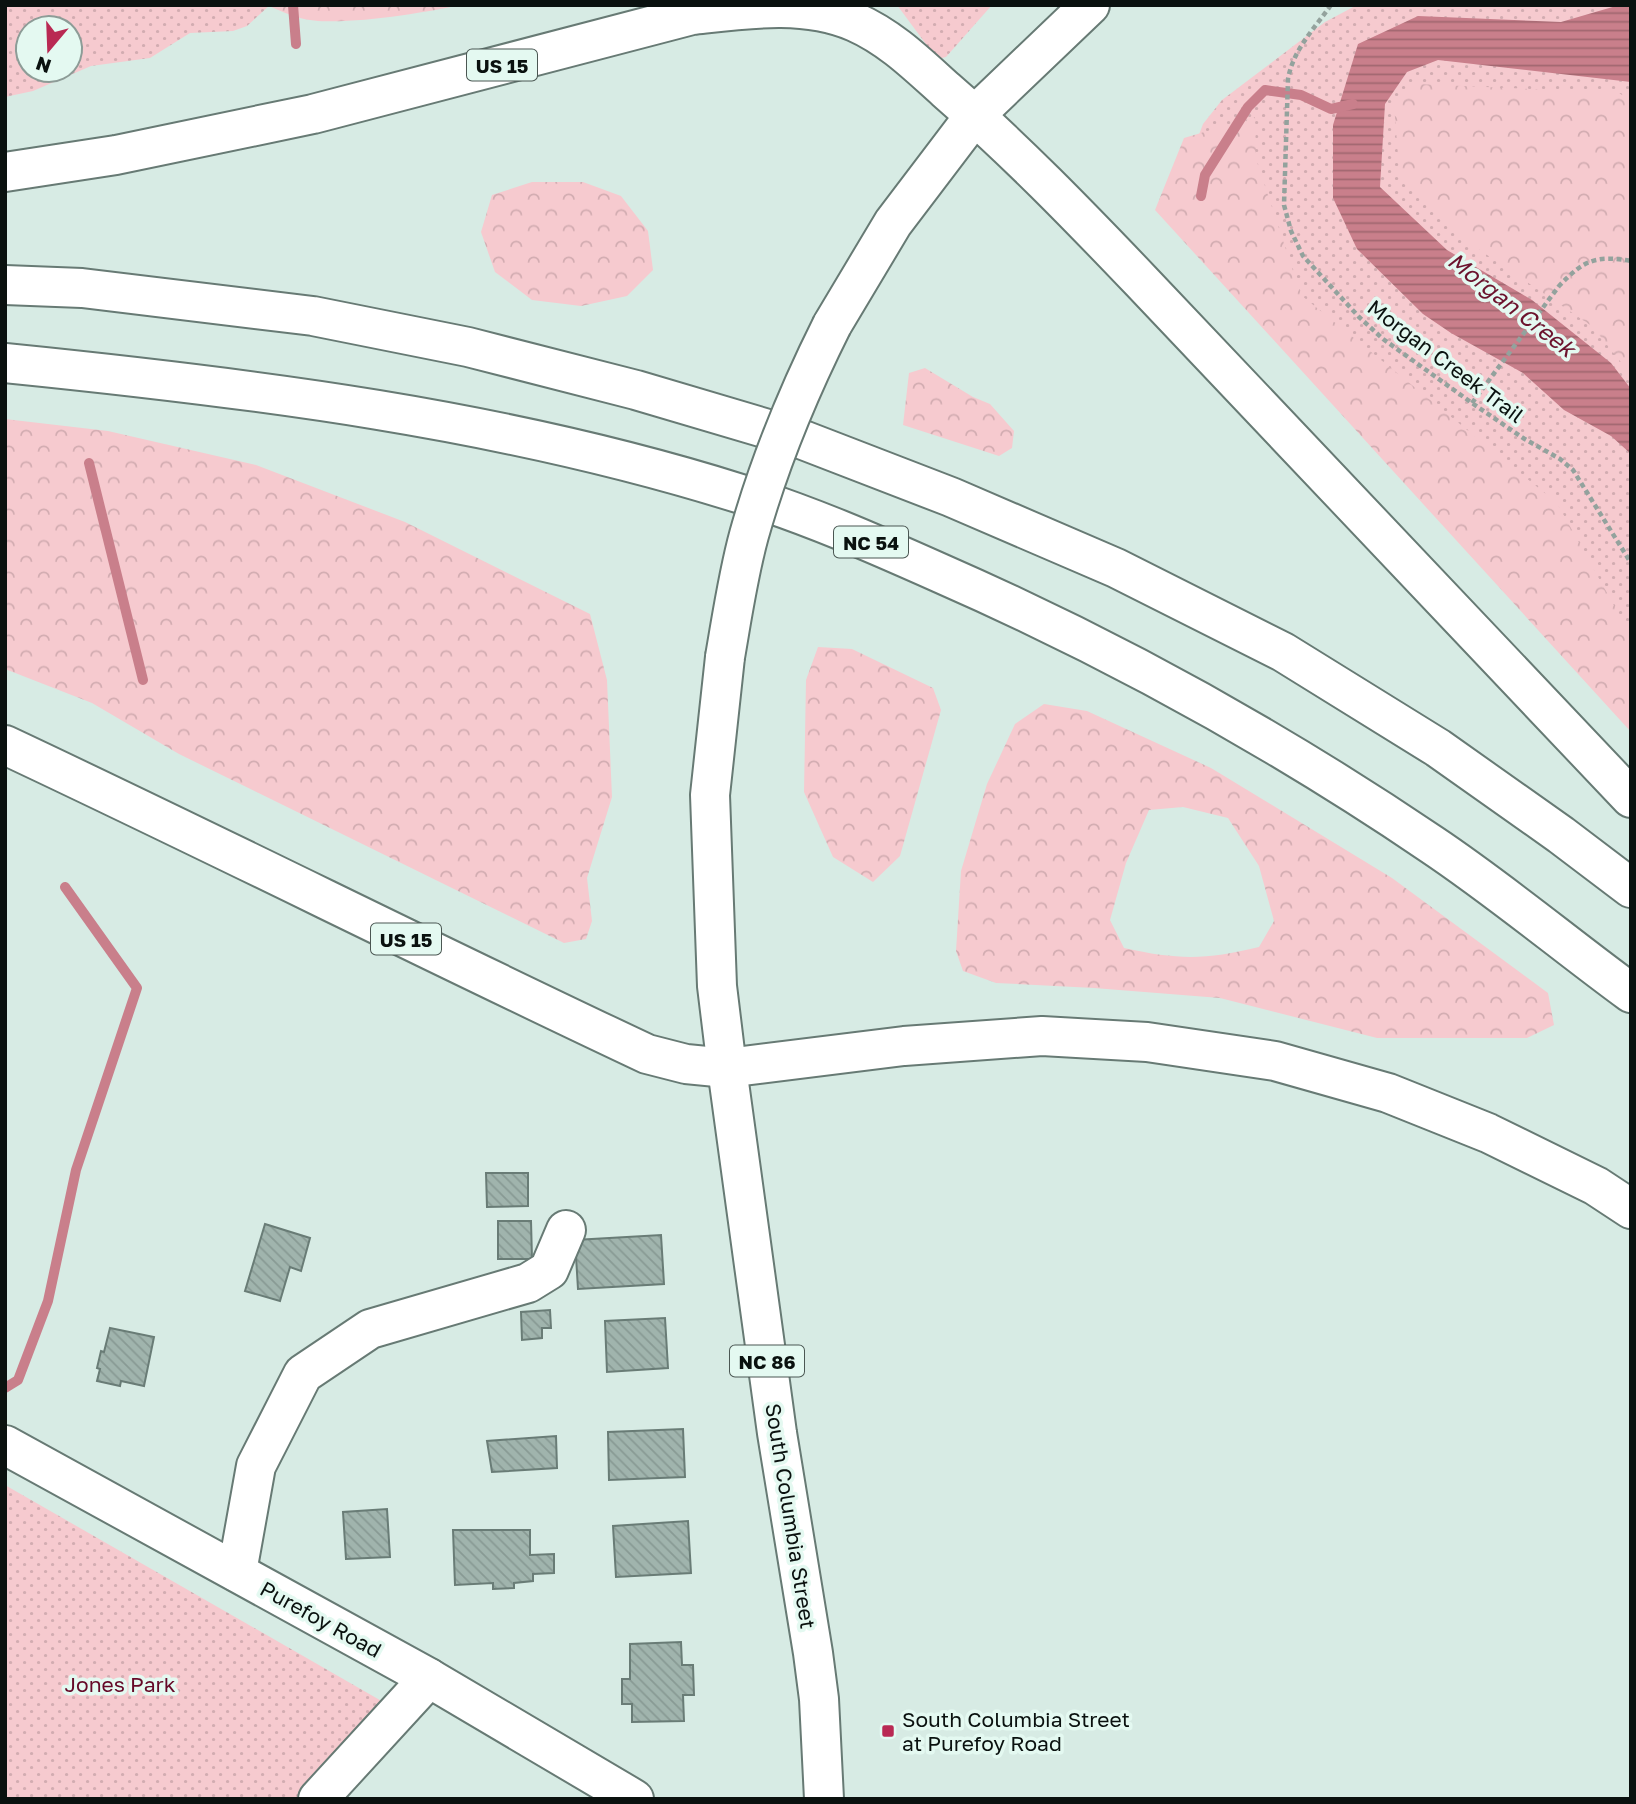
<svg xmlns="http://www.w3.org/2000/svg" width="1636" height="1804" viewBox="0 0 1636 1804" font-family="'Golos Text',sans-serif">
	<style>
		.grass { fill: url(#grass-dots); fill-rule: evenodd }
		.forest { fill: url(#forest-crowns); fill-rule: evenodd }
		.water { fill: url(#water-rules) }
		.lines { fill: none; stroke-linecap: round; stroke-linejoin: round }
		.stream { stroke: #c97f8b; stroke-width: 10 }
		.building { fill: url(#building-back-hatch); stroke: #697c76; stroke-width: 2 }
		.minor-casing { stroke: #677a74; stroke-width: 42 }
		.major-casing { stroke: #677a74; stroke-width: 42 }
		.highway-casing { stroke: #677a74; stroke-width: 42 }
		.path { stroke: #93a29d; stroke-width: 4.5; stroke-dasharray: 5 3.5; stroke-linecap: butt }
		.minor { stroke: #fff; stroke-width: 38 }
		.major { stroke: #fff; stroke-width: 38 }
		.highway { stroke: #fff; stroke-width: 38 }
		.highway-bridge-casing { stroke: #677a74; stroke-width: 42; stroke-linecap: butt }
		.highway-bridge { stroke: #fff; stroke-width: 38 }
		.poi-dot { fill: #b92953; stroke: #e4f9f1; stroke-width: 2.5 }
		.labels { text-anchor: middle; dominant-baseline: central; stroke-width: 7; stroke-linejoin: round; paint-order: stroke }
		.shield { fill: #e4f9f1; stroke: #4b5753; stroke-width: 2 }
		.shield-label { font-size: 19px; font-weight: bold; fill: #0a110f }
		.street-label { font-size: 21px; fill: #0a110f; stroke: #e4f9f1 }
		.park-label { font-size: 21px; fill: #650928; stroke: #e4f9f1 }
		.poi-label { font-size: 21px; fill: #0a110f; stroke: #e4f9f1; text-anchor: start }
		.water-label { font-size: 23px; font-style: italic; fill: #6c132d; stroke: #e4f9f1 }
	</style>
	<defs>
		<pattern id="grass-dots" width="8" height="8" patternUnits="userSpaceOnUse" patternTransform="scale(1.75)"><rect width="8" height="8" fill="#f6cacf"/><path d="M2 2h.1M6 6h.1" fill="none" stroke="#d2acb1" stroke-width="1.8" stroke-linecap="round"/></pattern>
		<pattern id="forest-crowns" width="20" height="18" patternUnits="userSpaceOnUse" patternTransform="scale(1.75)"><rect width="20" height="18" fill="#f6cacf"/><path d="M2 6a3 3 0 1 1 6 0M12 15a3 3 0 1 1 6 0" fill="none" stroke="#d2acb1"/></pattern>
		<pattern id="water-rules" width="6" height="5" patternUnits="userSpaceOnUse" patternTransform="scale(1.75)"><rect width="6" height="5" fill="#c97f8b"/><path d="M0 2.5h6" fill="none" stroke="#a16770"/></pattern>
		<pattern id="building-back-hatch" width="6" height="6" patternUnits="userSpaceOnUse" patternTransform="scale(1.75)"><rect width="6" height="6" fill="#a0b4ad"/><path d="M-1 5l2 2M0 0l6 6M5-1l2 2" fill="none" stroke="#889a94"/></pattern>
	</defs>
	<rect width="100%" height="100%" fill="#d7ebe4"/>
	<g class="grass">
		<path d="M5,5h265l-23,21 -14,5 -43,2 -40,25 -59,8 -58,25 -28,6zM28,28h42v42h-42z"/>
		<polygon points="897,5 992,5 946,57 937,59"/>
		<polygon points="1357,5 1631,5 1631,685 1188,164 1203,124 1222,100 1325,22"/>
		<polygon points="5,1485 385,1703 295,1799 5,1799"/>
	</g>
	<g class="forest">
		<path d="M460,5c-36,8 -127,23 -160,13 -11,-3 -21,-8 -31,-12z"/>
		<polygon points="1417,84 1619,93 1631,101 1631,375 1593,327 1465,240 1400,180 1394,105"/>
		<polygon points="1255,117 1256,159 1301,295 1557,503 1631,636 1631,732 1155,210 1184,138"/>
		<polygon points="532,182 583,182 621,196 648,231 653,270 627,296 581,306 532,300 495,272 481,232 492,195"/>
		<polygon points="925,368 973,397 990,404 1014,431 1012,448 999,456 903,425 909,373"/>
		<polygon points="5,419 108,431 256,465 405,522 590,614 607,680 612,797 587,878 592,921 586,939 564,943 179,754 92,703 5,669"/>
		<polygon points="818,647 852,649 933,688 941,710 900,856 873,882 833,857 804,792 806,680"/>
		<path d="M1044,704l43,7 124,57 181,110 156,115 6,32 -27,13h-150l-157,-40 -126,-10 -98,-5 -33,-12 -7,-20 5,-80 26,-87 28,-60zM1183,807l45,11 31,48 15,55 -15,26c-53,13 -81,13 -135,1l-14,-28 16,-57 23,-53z"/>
	</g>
	<polygon class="water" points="1616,6 1631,6 1631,82 1438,60 1407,72 1385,104 1380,187 1447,250 1532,300 1611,363 1631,389 1631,454 1611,436 1564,410 1523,373 1451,333 1423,314 1357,249 1333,198 1333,125 1358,44 1418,16 1561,22"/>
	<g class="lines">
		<g class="stream">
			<polyline points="293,5 296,44"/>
			<polyline points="1201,196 1205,175 1248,107 1265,90 1301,95 1331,109 1353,104"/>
			<polyline points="89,463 143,680"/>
			<polyline points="5,1388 18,1380 48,1301 76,1170 137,988 65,887"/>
		</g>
	</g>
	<g class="building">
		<polygon points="486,1173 528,1173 528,1206 487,1207"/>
		<polygon points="498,1221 531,1221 532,1259 498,1259"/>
		<polygon points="265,1224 310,1238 301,1271 290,1267 280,1301 245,1291"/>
		<polygon points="661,1235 664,1284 578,1289 575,1240"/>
		<polygon points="550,1310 551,1328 542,1328 542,1338 522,1340 521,1312"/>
		<polygon points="665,1318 668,1368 607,1372 605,1321"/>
		<polygon points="110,1328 154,1337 144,1386 121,1381 120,1386 97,1381 100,1369 97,1368 101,1351 104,1352"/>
		<polygon points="683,1429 685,1477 609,1480 608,1432"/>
		<polygon points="556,1436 557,1468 492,1472 487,1441"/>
		<polygon points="387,1509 390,1557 346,1559 343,1512"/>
		<polygon points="688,1521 691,1573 616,1577 613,1526"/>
		<polygon points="453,1530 530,1530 530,1555 554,1554 554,1573 533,1574 533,1581 514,1583 514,1588 493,1589 493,1583 455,1585"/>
		<polygon points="681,1642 682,1665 693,1665 694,1695 683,1695 684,1721 632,1722 632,1704 622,1704 622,1679 630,1679 630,1644"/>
	</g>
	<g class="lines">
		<g class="minor-casing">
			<g id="minor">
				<polyline points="5,1445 429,1678 634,1799"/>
				<polyline points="237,1572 256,1466 303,1374 370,1329 528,1283 549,1270 566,1230"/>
				<polyline points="318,1799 429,1678"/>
			</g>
		</g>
		<g class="major-casing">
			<polyline id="major" points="727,1068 777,1433 813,1653 819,1699 824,1799"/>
		</g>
		<g class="highway-casing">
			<g id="highway">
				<path d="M5,172l111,-17 197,-41 379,-99c54,-6 112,-15 163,7 36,16 62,42 91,68 69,60 132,125 195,191 164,171 327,344 490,517"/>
				<polyline points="5,285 82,288 313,316 468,347 636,390 798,438 951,497 1116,568 1283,652 1438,748 1561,835 1631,888"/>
				<polyline points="832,325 893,223 975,115 1090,5"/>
				<path d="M5,363c248,25 498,56 736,131 68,21 134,50 199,79 171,75 336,166 491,271 69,46 133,100 200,149"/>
				<polyline points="725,657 710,795 717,986 727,1068"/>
				<path d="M5,745c215,101 427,208 642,309l39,10 41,4 177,-22 138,-10 105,6 128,19 113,32 100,40 108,53 35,23"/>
			</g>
		</g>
		<g class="path">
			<path d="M1331,5c-17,24 -38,45 -43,74l-4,126 7,26 12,25 56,61 24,22 89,64 51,35 37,21 13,11 58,93"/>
			<path d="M1472,403l87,-117c25,-26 36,-31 72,-25"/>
		</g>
		<use href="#minor" class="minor"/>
		<use href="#major" class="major"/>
		<use href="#highway" class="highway"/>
		<g class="highway-bridge-casing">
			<path id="highway-bridge" d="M725,657c7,-40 13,-82 24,-122 21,-75 48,-140 83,-210"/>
		</g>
		<use href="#highway-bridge" class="highway-bridge"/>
	</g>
	<rect class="poi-dot" x="881" y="1724" width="14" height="14" rx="3.5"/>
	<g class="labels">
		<g class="shield">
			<rect x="467" y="49.5" width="70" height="31" rx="5"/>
			<rect x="834" y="526.5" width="74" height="31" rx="5"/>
			<rect x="371" y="923.5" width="70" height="31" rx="5"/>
			<rect x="730" y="1345.5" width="74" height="31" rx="5"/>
		</g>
		<g class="shield-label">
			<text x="502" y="65">US 15</text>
			<text x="871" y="542">NC 54</text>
			<text x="406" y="939">US 15</text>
			<text x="767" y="1361">NC 86</text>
		</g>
		<g class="street-label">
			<text transform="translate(1446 361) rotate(37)">Morgan Creek Trail</text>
			<text transform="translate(791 1516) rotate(81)">South Columbia Street</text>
			<text transform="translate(321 1619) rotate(29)">Purefoy Road</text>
		</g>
		<g class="park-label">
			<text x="120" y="1684">Jones Park</text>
		</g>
		<g class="poi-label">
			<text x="902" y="1719">South Columbia Street<tspan x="902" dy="24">at Purefoy Road</tspan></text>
		</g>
		<g class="water-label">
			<text transform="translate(1512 304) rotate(38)">Morgan Creek</text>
		</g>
	</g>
	<rect width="1636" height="1804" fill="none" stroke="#0a110f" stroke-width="14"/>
	<g transform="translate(49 49) rotate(199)"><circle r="33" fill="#e4f9f1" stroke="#8d9c97" stroke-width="2"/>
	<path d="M0-5L12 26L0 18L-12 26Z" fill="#b92953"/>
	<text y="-10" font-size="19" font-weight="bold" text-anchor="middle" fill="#0a110f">N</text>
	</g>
</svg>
